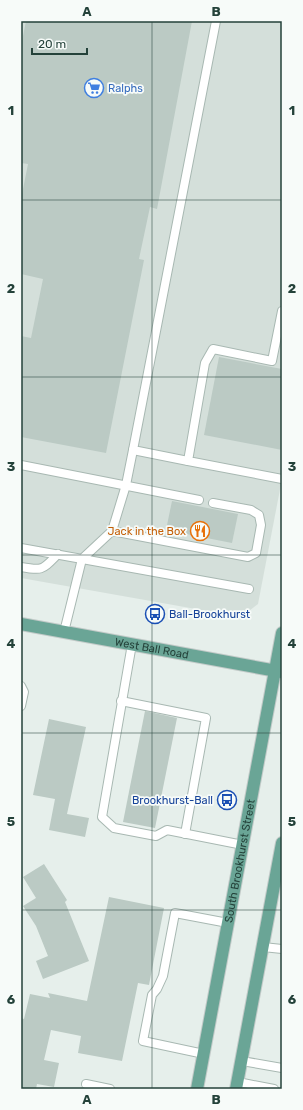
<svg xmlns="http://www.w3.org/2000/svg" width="303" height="1110" viewBox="0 0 303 1110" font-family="Rubik,sans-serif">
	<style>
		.built { fill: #d4dfda }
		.building { fill: #bbcac4 }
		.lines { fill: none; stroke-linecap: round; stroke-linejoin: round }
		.lane-casing { stroke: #a8b8b2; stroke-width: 10 }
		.primary-casing { stroke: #c2cac8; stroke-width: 14 }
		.lane { stroke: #fff; stroke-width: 8 }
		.primary { stroke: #6aa596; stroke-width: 12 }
		.grid { fill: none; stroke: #24423a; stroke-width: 1; stroke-opacity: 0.55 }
		.labels { text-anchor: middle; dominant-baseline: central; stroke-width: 3.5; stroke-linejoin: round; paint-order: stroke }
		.shop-label { font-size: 11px; fill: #366cbe; stroke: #f7fbf9; text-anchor: start }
		.food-label { font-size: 11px; fill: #c56008; stroke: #f7fbf9; text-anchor: end }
		.transit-label { font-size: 11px; fill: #164399; stroke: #f7fbf9; text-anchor: start }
		.street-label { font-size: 11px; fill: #24423a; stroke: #f7fbf9 }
		.neatline { fill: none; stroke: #24423a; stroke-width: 1.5 }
		.grid-label { font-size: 13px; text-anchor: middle; font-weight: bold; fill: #24423a }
	</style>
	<rect width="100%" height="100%" fill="#e6efeb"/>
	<polygon class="built" points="21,21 282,21 282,479 258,604 241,617 21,578"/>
	<g class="building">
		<polygon points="26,21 192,21 157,209 150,207 139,259 144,260 106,453 21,437 21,336 31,338 43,279 21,274 21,199 28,164 21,163 21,46"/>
		<polygon points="219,357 282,369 282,450 204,435"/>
		<polygon points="172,501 238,514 232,543 166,530"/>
		<polygon points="145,711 177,718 155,828 123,822"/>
		<polygon points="49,719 86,727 67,814 89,818 85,837 49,830 55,799 33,795"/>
		<polygon points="44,864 67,900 65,902 89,961 43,979 36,961 48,956 36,926 23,906 36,898 23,877"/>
		<polygon points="109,897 164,908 149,985 138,983 122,1061 78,1053 81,1036 51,1030 44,1060 59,1063 54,1087 37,1084 36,1089 21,1089 21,1018 24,1019 30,994 50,998 48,993 87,1001"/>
	</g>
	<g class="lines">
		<g class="lane-casing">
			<g id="lane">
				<polyline points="282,311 272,361 213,349 205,363 188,461 282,479"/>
				<polyline points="188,461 133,450 216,21"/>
				<polyline points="21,465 199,500"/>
				<polyline points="112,531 248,557 256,553 261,525 259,515 251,510 213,503"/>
				<polyline points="21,548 249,589"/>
				<path d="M21,567c22,4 21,3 37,-13"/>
				<polyline points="64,632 82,559 112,531 126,485 133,450"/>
				<polyline points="132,644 102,817 114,828 156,836 167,830 243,845"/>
				<polyline points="21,686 24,692 21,706"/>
				<polyline points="121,701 206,718 185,834"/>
				<polyline points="263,947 282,949"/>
				<polyline points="204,1054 143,1041 152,995 157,989 163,976 175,913 228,923"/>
				<polyline points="242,1061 282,1068"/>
				<polyline points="238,1082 274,1089"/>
				<polyline points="86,1084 110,1089"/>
			</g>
		</g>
		<g class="primary-casing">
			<g id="primary">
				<path id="s1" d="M21,624l261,48"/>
				<path id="s2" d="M197,1089l85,-456"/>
				<polyline points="236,1089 282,843"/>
			</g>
		</g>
		<use href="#lane" class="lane"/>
		<use href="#primary" class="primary"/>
	</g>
	<path class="grid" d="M152,21v1068M21,200h261M21,377h261M21,555h261M21,733h261M21,910h261"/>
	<defs>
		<g id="supermarket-ring" transform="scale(1)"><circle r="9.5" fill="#f7fbf9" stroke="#3f7fe0" stroke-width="1.5"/><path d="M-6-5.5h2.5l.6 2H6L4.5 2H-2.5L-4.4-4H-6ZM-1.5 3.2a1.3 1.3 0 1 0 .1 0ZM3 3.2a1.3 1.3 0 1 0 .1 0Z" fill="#3f7fe0"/></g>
		<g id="restaurant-ring" transform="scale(1)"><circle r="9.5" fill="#f7fbf9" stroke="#e8710a" stroke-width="1.5"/><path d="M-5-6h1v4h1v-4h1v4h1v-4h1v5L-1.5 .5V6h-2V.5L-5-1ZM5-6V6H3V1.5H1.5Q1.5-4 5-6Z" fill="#e8710a"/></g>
		<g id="bus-ring" transform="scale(1)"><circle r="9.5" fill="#f7fbf9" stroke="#1a4fb4" stroke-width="1.5"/><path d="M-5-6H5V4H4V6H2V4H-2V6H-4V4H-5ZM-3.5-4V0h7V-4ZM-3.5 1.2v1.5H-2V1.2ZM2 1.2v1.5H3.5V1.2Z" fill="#1a4fb4"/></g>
	</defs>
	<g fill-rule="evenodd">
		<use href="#supermarket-ring" x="94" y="88"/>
		<use href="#restaurant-ring" x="200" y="531"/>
		<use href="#bus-ring" x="155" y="614"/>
		<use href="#bus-ring" x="227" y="800"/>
	</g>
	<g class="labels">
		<g class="shop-label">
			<text x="108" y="88">Ralphs</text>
		</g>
		<g class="food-label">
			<text x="186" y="531">Jack in the Box</text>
		</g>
		<g class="transit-label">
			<text x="169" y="614">Ball-Brookhurst</text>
			<text x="213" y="800" text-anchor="end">Brookhurst-Ball</text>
		</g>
		<g class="street-label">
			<text stroke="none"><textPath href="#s1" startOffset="133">West Ball Road</textPath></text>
			<text stroke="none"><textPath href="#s2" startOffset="232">South Brookhurst Street</textPath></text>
		</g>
	</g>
	<rect width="303" height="1110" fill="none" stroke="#f7fbf9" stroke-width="44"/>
	<path d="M32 48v6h55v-6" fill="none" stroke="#24423a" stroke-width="2"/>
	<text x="38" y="48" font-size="12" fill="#24423a" stroke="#f7fbf9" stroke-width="3" paint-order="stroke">20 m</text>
	<rect x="22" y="22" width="259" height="1066" class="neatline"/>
	<g class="grid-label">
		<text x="87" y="16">A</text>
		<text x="216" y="16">B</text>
		<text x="11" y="115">1</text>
		<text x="292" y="115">1</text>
		<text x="11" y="293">2</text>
		<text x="292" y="293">2</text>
		<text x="11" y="471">3</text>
		<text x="292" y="471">3</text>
		<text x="11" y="648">4</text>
		<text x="292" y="648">4</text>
		<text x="11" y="826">5</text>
		<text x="292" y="826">5</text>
		<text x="11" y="1004">6</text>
		<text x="292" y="1004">6</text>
		<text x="87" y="1104">A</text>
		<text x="216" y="1104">B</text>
	</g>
</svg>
